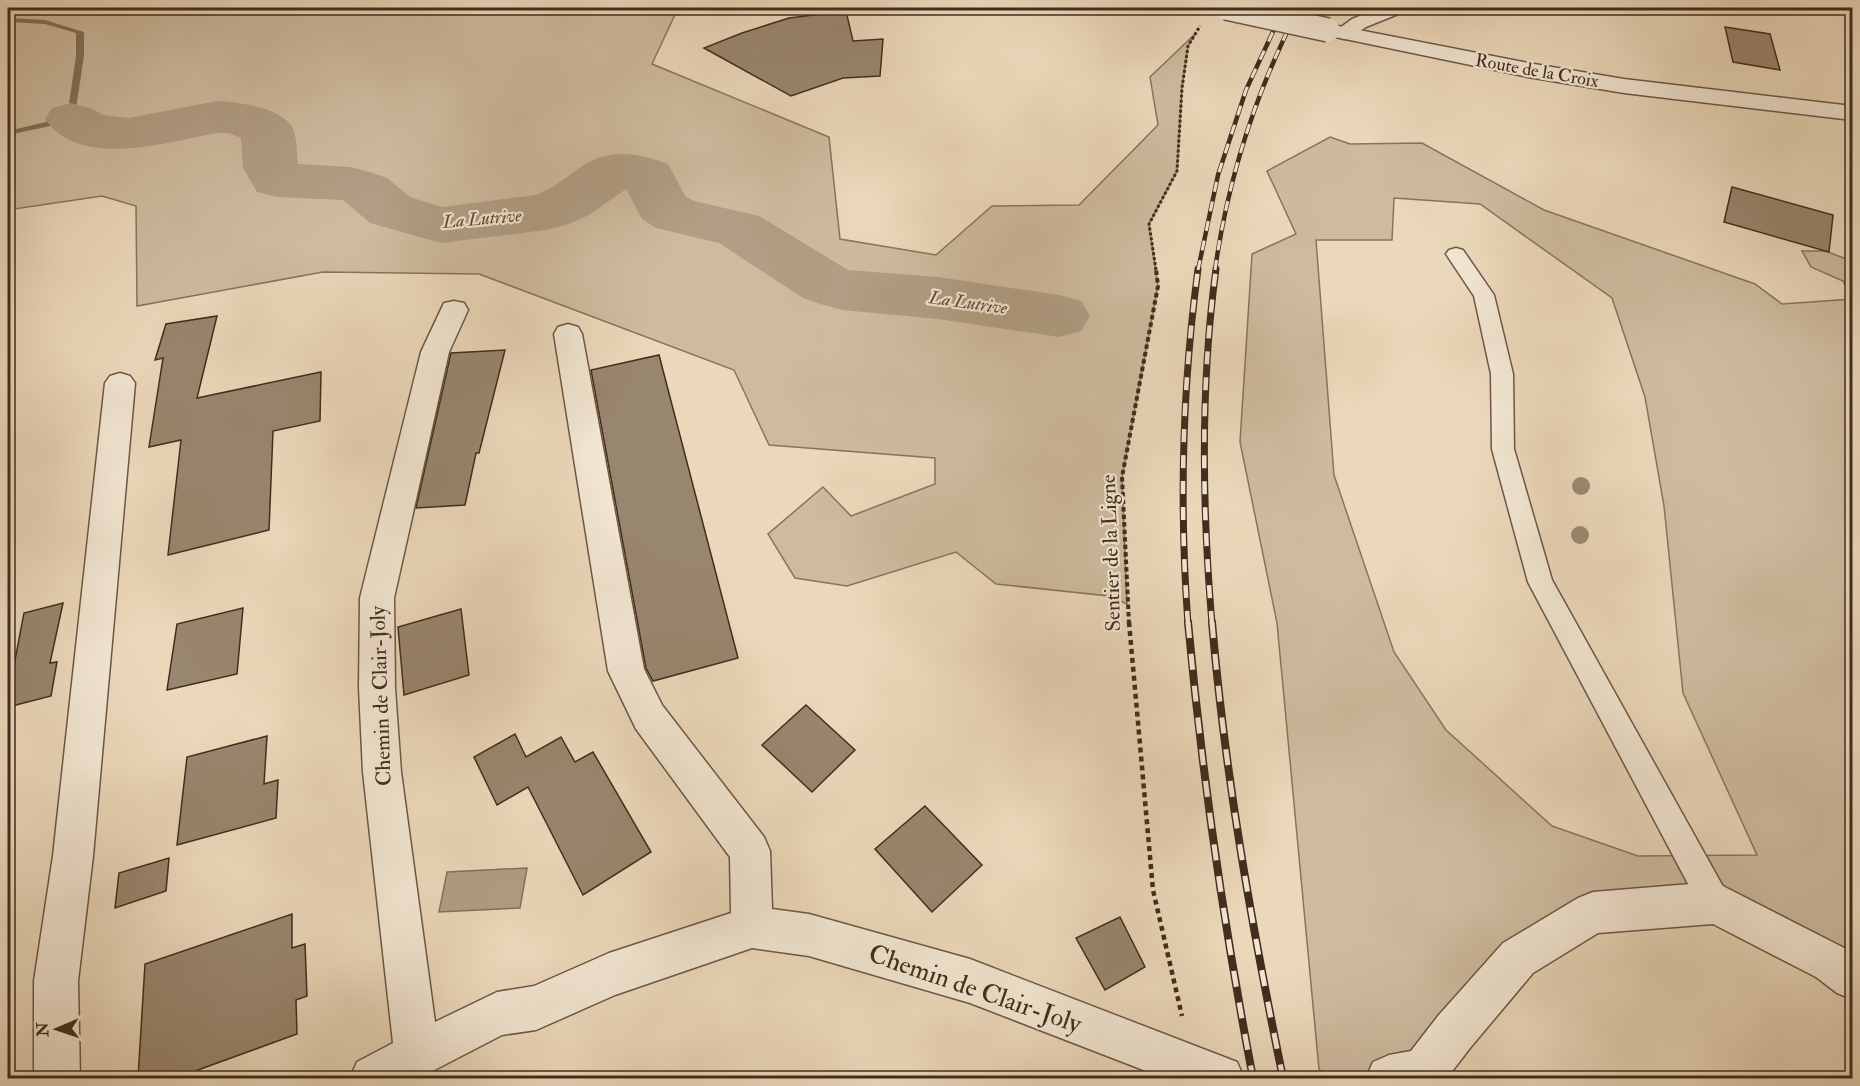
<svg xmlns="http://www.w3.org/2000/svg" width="1860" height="1086" viewBox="0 0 1860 1086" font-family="'IM FELL Double Pica',serif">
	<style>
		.green { fill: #cebb9f; stroke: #87745e; stroke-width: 1.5; fill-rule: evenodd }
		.water { fill: #b19e84; stroke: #84715a; stroke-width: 1.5 }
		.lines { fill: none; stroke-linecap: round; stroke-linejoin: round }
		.stream { fill: #84715a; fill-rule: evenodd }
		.river { fill: #b19e84; fill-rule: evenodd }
		.building { fill: #99866e; stroke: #402d1c; stroke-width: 1.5 }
		.service-casing { stroke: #6b5844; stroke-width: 3 }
		.minor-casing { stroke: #6b5844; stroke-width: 3 }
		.tertiary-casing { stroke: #6b5844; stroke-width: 3 }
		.path-far2 { stroke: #402d1c; stroke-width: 3; stroke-dasharray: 3 2; stroke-linecap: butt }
		.path-far1 { stroke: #402d1c; stroke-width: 4; stroke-dasharray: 4.5 3; stroke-linecap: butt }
		.path { stroke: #402d1c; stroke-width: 4.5; stroke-dasharray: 5 4; stroke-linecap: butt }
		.service { fill: #f2e6d2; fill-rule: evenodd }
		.minor { fill: #f2e6d2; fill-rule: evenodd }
		.tertiary { fill: #f2e6d2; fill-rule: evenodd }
		.rail-far2-casing { stroke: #402d1c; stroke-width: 4.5 }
		.rail-far1-casing { stroke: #402d1c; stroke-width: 7 }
		.rail-casing { stroke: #402d1c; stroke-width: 8 }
		.rail-far2 { stroke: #f2e6d2; stroke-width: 3; stroke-dasharray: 10; stroke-linecap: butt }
		.rail-far1 { stroke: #f2e6d2; stroke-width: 4.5; stroke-dasharray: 13; stroke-linecap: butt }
		.rail { stroke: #f2e6d2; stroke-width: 5; stroke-dasharray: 16; stroke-linecap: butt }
		.tertiary-bridge-casing { stroke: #6b5844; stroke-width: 26; stroke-linecap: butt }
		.tertiary-bridge { stroke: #f2e6d2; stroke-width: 23 }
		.tree { fill: #9c8971 }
		.labels { text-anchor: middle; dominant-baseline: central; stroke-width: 4.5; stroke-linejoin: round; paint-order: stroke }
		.far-street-label { font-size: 18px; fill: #402d1c; stroke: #f2e6d2 }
		.far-water-label { font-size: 18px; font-style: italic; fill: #5c4936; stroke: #f2e6d2 }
		.street-label { font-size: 21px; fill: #402d1c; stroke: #f2e6d2 }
		.near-street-label { font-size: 26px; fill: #402d1c; stroke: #f2e6d2 }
	</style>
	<rect width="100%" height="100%" fill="#ebd8ba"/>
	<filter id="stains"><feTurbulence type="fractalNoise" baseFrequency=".00333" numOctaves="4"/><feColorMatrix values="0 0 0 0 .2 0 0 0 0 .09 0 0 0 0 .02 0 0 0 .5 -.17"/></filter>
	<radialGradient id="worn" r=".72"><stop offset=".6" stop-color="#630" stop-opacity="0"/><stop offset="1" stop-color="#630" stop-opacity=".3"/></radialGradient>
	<g class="green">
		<polygon points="8,8 678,8 652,64 829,137 840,239 936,255 992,206 1079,205 1158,125 1150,77 1195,34 1188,46 1182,88 1177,171 1149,224 1158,286 1122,477 1127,604 1109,596 996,584 956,552 847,586 795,578 768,534 823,487 851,516 935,484 935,458 769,445 734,370 479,274 323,272 137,306 136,206 102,196 8,210"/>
		<path d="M1330,137l20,7 72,-1 122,67 211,74 27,20 70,-5 -9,-18 -32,-14 -9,-16h23l27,10v717l-21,-16 -116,-59 -122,10 -169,159 -35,6h-63l-7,-9 -42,-446 -37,-181 12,-188 44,-20 -29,-63zM1394,198l86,6 132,94 33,99 19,109 19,187 74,162 -119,1 -86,-30 -106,-96 -52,-78 -60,-177 -18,-235h76z"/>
	</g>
	<polygon class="water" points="527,868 520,908 439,912 447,872"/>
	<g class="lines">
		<polygon class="stream" points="8,18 45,20 84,32 84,56 74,121 8,135 8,131 67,117 76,56 76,33 45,24 8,22"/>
		<path class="river" d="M217,101c21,1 69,7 77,30 3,10 3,23 4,33l52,3 20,5 17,6 23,19 32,10 94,-12c22,-8 37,-25 57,-35 25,-11 51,-5 75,4l17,32 9,5 65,15 89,54 90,7 121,18 22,6 9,15 -9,15 -22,6 -121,-18 -96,-9 -22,-6 -17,-6 -84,-55 -63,-15 -14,-9 -16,-30 -37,26 -23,10 -20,5 -105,13 -71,-20 -27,-23 -66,-3 -20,-5 -14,-24 -2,-30 -12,-5h-12c-50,9 -137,37 -172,-14l7,-11 19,-5 19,5 13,7 26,3z"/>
	</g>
	<g class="building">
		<polygon points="846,11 853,41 883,39 880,76 843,78 791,96 704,48 742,33 789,18"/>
		<polygon points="1725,27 1770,34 1780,70 1733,62"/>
		<polygon points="1732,187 1833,215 1829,252 1724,222"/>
		<polygon points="217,316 197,398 321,372 320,421 273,431 269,530 168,555 181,440 149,447 163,358 155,360 166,324"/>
		<polygon points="505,350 479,453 476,453 465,505 416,508 451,353"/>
		<polygon points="659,355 738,658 653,681 646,668 591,370"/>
		<polygon points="63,603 50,663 57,662 51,696 8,707 8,696 24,613"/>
		<polygon points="243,608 237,674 167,690 177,624"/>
		<polygon points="461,609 469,675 404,695 398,627"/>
		<polygon points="806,705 855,750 812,792 762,745"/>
		<polygon points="515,734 526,757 561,737 575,762 593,752 651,852 583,895 528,787 497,805 474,757"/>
		<polygon points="267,736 264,784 278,780 276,818 177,845 187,757"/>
		<polygon points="925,806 982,865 932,912 875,849"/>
		<polygon points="169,858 166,891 115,908 119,873"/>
		<polygon points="292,914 292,948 305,944 307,996 296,1000 297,1034 176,1078 138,1078 145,964"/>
		<polygon points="1120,917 1145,967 1105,990 1076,938"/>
	</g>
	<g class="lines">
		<g class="service-casing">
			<polygon id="service" points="1456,248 1463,250 1494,295 1513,374 1514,449 1552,580 1726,892 1730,903 1726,914 1715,918 1704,914 1528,582 1492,449 1491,374 1474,296 1446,254 1449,250"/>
		</g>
		<g class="minor-casing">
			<g id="minor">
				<polygon points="1379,8 1406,8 1403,12 1366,27 1351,37 1344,39 1337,37 1333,33 1352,19"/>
				<polygon points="454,301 464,303 468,310 449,352 394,598 395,688 401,772 435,1022 497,992 534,986 609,953 731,913 730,857 636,729 608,671 554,334 558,327 568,324 578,327 582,334 644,669 662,705 764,837 770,851 772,909 809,914 970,959 1237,1062 1244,1078 1164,1078 970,1003 809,956 752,948 615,995 536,1030 502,1035 419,1078 350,1078 357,1062 393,1043 363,772 359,688 360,598 421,352 444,303"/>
				<polygon points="120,373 130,376 135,383 93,856 78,981 80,1078 34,1078 34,981 53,856 105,383 110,376"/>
				<polygon points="1715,882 1852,952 1852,999 1837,993 1816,977 1713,924 1598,933 1533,973 1470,1048 1447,1078 1366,1078 1373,1062 1389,1055 1411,1051 1438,1016 1503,943 1578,898 1593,892"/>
			</g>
		</g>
		<g class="tertiary-casing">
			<polygon id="tertiary" points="1328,24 1528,63 1624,79 1852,106 1852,120 1624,93 1528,77 1321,34 1318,30 1321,26"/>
		</g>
		<polyline class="path-far2" points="1156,270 1149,224 1177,171 1182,88 1188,46 1200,26"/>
		<polyline class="path-far1" points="1129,624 1122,477 1158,286 1156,269"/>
		<g class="path">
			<polyline points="1129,622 1153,890 1182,1016"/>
			<polyline points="479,1078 483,1070"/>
		</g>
		<use href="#service" class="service"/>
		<use href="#minor" class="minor"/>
		<use href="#tertiary" class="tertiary"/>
		<g class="rail-far2-casing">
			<g id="rail-far2">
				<polyline points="1198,270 1218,175 1246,90 1284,8"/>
				<path d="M1215,270c13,-92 41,-179 84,-262"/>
			</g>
		</g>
		<g class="rail-far1-casing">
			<g id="rail-far1">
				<path d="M1188,624c-9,-121 -6,-235 10,-355"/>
				<path d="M1212,624c-10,-118 -12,-238 4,-355"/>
			</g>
		</g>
		<g class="rail-casing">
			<g id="rail">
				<path d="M1188,622c14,153 36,305 65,456"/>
				<path d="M1212,622c13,154 40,305 71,456"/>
			</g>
		</g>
		<use href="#rail-far2" class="rail-far2"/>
		<use href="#rail-far1" class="rail-far1"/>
		<use href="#rail" class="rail"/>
		<g class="tertiary-bridge-casing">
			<polyline id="tertiary-bridge" points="1226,8 1328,30"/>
		</g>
		<use href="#tertiary-bridge" class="tertiary-bridge"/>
	</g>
	<g class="tree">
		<circle cx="1581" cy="486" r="9"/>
		<circle cx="1580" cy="535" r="9"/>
	</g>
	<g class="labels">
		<g class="far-street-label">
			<text transform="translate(1537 71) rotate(10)">Route de la Croix</text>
		</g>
		<g class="far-water-label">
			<text transform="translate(482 219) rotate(-5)">La Lutrive</text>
			<text transform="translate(968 303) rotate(8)">La Lutrive</text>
		</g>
		<g class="street-label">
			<text transform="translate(1111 553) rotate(-92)">Sentier de la Ligne</text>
			<text transform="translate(381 696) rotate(-92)">Chemin de Clair-Joly</text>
		</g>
		<g class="near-street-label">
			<text transform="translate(975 989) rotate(19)">Chemin de Clair-Joly</text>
		</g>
	</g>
	<rect width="1860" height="1086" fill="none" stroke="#ebd8ba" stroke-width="30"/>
	<rect x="9" y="9" width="1842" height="1068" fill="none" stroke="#402d1c" stroke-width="3"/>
	<rect x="15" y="15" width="1830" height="1056" fill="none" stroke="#402d1c" stroke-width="1.5"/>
	<g transform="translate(57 1029) rotate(268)" stroke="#f2e6d2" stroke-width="4.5" paint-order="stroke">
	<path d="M0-4.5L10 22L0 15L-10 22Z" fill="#402d1c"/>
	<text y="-9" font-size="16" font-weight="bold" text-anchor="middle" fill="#402d1c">N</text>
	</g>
	<rect width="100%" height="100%" filter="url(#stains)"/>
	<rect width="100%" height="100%" fill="url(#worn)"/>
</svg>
